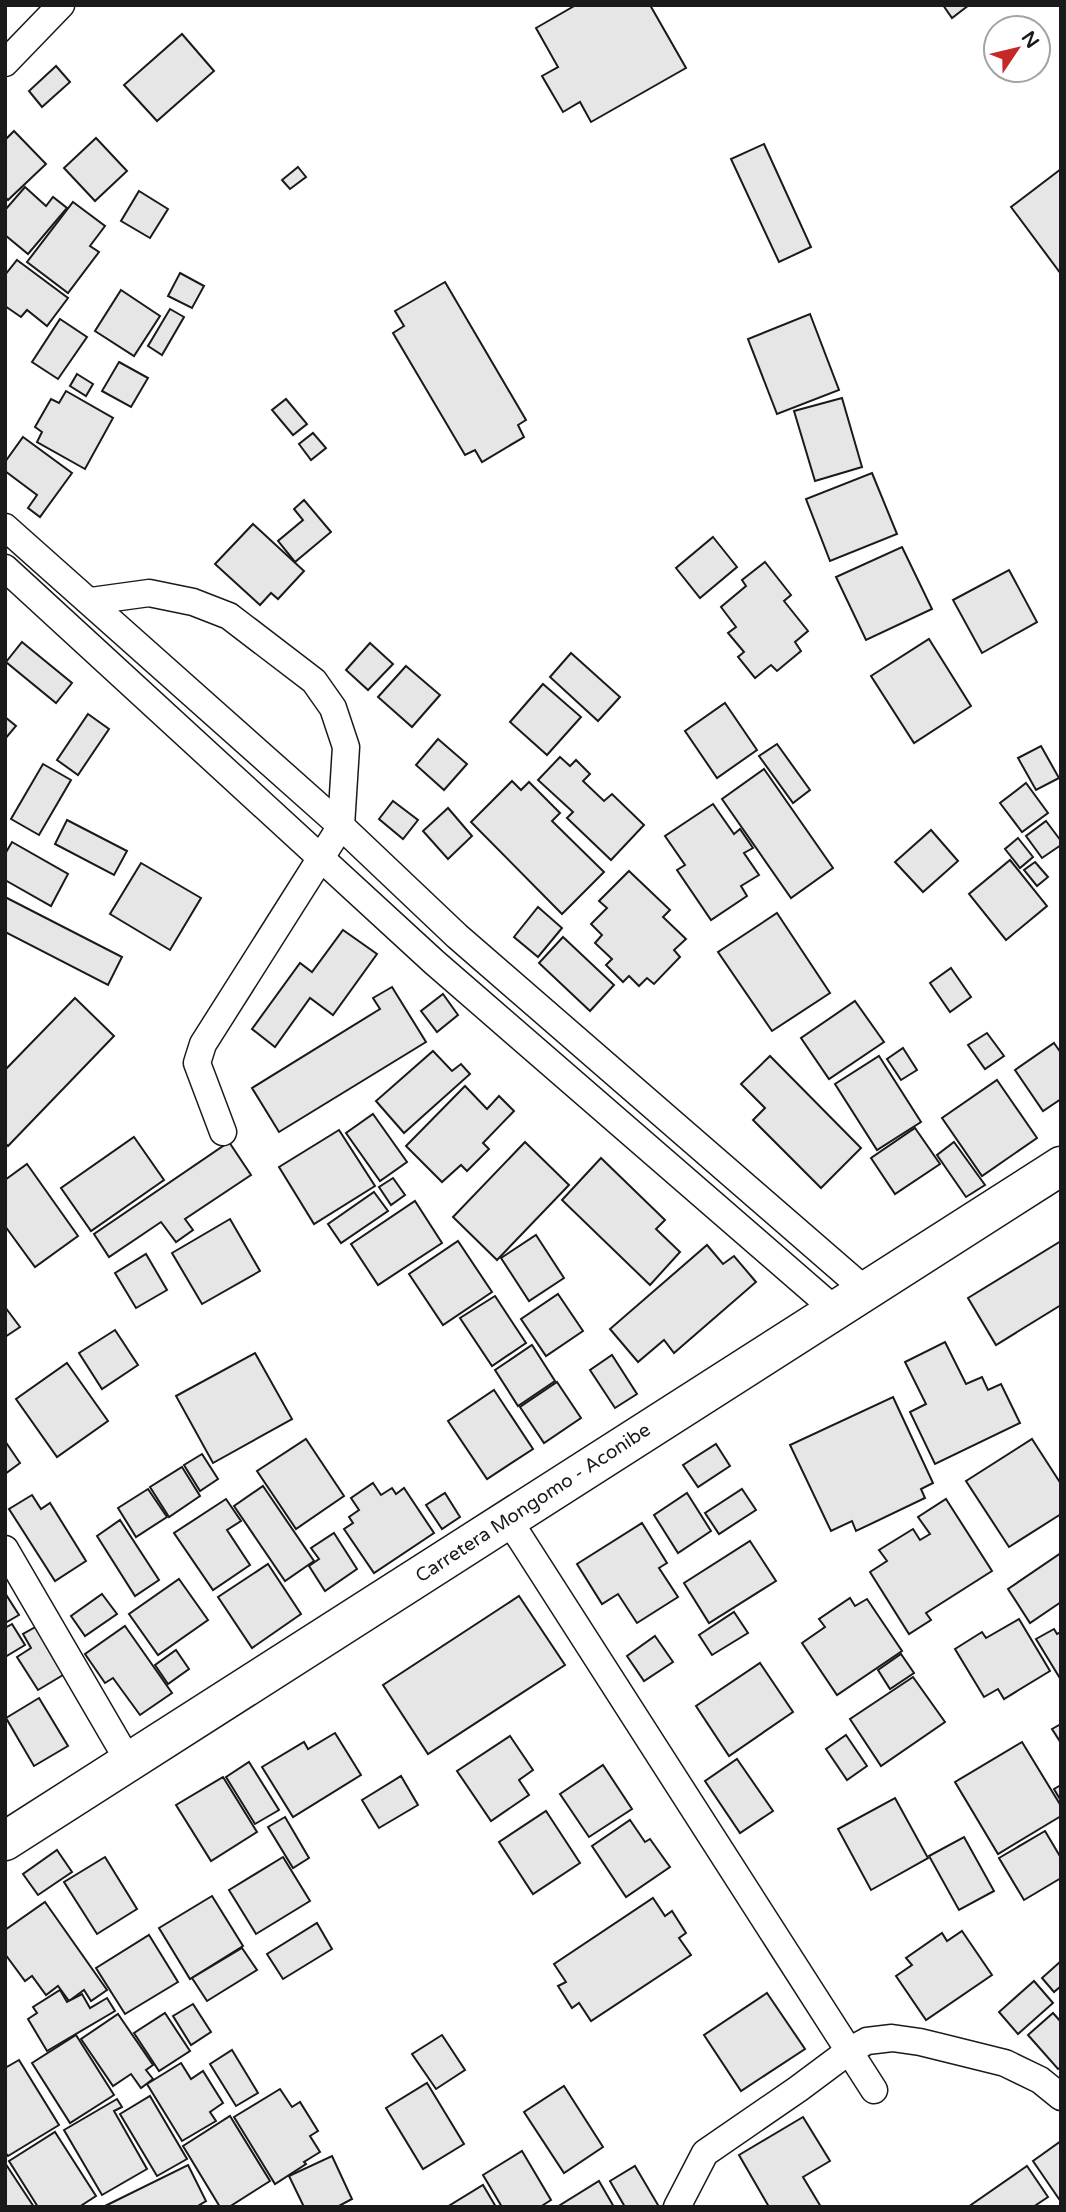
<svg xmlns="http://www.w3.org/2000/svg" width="1066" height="2212" viewBox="0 0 1066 2212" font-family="'Varela Round',sans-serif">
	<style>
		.building { fill: #e6e6e6; stroke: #1a1a1a; stroke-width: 2 }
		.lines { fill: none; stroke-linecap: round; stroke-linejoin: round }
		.street-casing { stroke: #1a1a1a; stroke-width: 29 }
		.primary-casing { stroke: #1a1a1a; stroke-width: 41 }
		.street { stroke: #fff; stroke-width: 26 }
		.primary { stroke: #fff; stroke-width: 38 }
		.labels { text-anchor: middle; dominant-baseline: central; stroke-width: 5; stroke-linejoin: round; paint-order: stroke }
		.street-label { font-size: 19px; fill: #1a1a1a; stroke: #fff }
	</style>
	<rect width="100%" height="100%" fill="#fff"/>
	<g class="building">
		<polygon points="576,5 650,5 686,68 591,122 580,102 563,112 542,76 558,67 536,28"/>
		<polygon points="943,5 969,5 952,18"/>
		<polygon points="182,34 214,71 157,121 124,85"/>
		<polygon points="56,66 70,82 42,107 29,91"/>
		<polygon points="14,131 46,164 8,200 5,197 5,140"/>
		<polygon points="96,138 127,171 95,201 64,168"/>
		<polygon points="764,144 811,247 779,262 731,159"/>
		<polygon points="298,167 306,177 290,189 282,180"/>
		<polygon points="1061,169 1061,274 1011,207"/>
		<polygon points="25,187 46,206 53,197 67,208 28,254 5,235 5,210"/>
		<polygon points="139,191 168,209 150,238 121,221"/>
		<polygon points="73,202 105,226 90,246 99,252 68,293 27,262"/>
		<polygon points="17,260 68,298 47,326 27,310 21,317 5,306 5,275"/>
		<polygon points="180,273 204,286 192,308 168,296"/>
		<polygon points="445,282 526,420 518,425 524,437 482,462 475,450 465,455 393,333 404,326 395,311"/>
		<polygon points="121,290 160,316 134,356 95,331"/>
		<polygon points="170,309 184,317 162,355 148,346"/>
		<polygon points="810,314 839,390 777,414 748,339"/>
		<polygon points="60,319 87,337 58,379 32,362"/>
		<polygon points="119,362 148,378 131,407 102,391"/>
		<polygon points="77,374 93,384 86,396 70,386"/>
		<polygon points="66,391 113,418 85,469 37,442 42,432 35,427 51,399 59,403"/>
		<polygon points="842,398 862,467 815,481 794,411"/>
		<polygon points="286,399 307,424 293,435 272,410"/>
		<polygon points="313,433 326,448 311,460 299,444"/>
		<polygon points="23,437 72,473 40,517 28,508 37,495 5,471 5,462"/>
		<polygon points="872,473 897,534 830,561 806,499"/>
		<polygon points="304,500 331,532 295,562 278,541 303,520 294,509"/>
		<polygon points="253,524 304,571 278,599 271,593 260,605 215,564"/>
		<polygon points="713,537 737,567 700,598 676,568"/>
		<polygon points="902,547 932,609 866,640 836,577"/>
		<polygon points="765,562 791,595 784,601 808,631 795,642 801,651 777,671 771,665 755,678 738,657 744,652 728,633 736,627 721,607 746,586 742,580"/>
		<polygon points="1009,570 1037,622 982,653 953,600"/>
		<polygon points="929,639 971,706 914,743 871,676"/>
		<polygon points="22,642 72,683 56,703 6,662"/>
		<polygon points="370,643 393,664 368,690 346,670"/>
		<polygon points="571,653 620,697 598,721 550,677"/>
		<polygon points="406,666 440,695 412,727 378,697"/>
		<polygon points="543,684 581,717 547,755 510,722"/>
		<polygon points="725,703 757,750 717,778 685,731"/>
		<polygon points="88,714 109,729 78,775 57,760"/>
		<polygon points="5,717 16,726 5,739"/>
		<polygon points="438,739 467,764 444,790 416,765"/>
		<polygon points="777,744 810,790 793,803 759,756"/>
		<polygon points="1041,746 1059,778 1036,790 1018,758"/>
		<polygon points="560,757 570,766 576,760 590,774 583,781 604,801 612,794 644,825 611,860 567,818 573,812 538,780"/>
		<polygon points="43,764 71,780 39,835 11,819"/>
		<polygon points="764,769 833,868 791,898 722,799"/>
		<polygon points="512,781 521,790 529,782 560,813 552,821 604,872 562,914 471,822"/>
		<polygon points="1026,783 1048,813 1022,832 1000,803"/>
		<polygon points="393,801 418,820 403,839 379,819"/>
		<polygon points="713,804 734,834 740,829 753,848 744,853 759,875 741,886 747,896 711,920 677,870 685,865 665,836"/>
		<polygon points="448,808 472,836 448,859 423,831"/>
		<polygon points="67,820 127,851 114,875 55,844"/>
		<polygon points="1046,821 1061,841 1061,845 1042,858 1026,836"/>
		<polygon points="931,830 958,861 923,892 895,862"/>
		<polygon points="1018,838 1033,857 1020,868 1005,849"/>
		<polygon points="12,842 68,874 51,906 5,880 5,854"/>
		<polygon points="1010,860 1047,906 1006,940 969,894"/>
		<polygon points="1035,862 1048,877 1037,886 1024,870"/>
		<polygon points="141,863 201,898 170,950 110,914"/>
		<polygon points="629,871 670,910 663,917 686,939 674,950 680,957 654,984 647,978 639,986 629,976 623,982 606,965 612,959 595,943 602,935 591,924 607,908 599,901"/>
		<polygon points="5,897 122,957 108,985 5,932"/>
		<polygon points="538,907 562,928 538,957 514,937"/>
		<polygon points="777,913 830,993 772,1031 718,952"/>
		<polygon points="343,930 377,954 333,1015 310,998 275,1047 252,1029 300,963 312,972"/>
		<polygon points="563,937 614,985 590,1011 539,963"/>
		<polygon points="951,968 971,997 950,1012 930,983"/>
		<polygon points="392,987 426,1042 279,1132 252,1088 380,1009 373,998"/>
		<polygon points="443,994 458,1015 437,1032 421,1011"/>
		<polygon points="75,998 114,1036 8,1146 5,1143 5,1070"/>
		<polygon points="855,1001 884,1042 829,1079 801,1038"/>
		<polygon points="987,1033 1004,1056 985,1069 968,1045"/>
		<polygon points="1054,1043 1061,1053 1061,1099 1043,1111 1015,1070"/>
		<polygon points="903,1048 917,1070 901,1080 887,1059"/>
		<polygon points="433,1051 452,1071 461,1064 470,1074 404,1133 376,1101"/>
		<polygon points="770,1056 861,1148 821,1188 753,1120 765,1108 741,1084"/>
		<polygon points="879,1056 921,1122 877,1150 835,1084"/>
		<polygon points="997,1080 1037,1138 982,1176 942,1118"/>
		<polygon points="465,1086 487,1109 499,1096 514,1111 483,1143 489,1149 467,1171 461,1165 442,1182 406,1146"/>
		<polygon points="373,1114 407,1162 380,1181 346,1133"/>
		<polygon points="915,1128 940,1164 895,1194 871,1158"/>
		<polygon points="339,1130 375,1186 314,1224 279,1167"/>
		<polygon points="134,1137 164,1180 91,1231 61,1188"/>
		<polygon points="229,1142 251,1175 185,1219 193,1230 176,1242 161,1222 109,1257 94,1234"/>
		<polygon points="525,1142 569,1185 497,1260 453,1217"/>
		<polygon points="954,1142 985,1185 966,1197 937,1155"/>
		<polygon points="601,1158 665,1220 656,1229 680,1252 650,1285 562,1200"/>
		<polygon points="27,1164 78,1236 35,1267 5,1226 5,1180"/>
		<polygon points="393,1178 405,1195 391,1205 379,1187"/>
		<polygon points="374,1192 388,1211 341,1243 328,1224"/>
		<polygon points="415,1201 442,1243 378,1285 351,1244"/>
		<polygon points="230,1219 260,1271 202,1304 172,1253"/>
		<polygon points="536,1235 564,1278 529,1301 501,1258"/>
		<polygon points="458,1241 492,1292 443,1325 409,1274"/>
		<polygon points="1061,1241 1061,1305 996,1345 968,1298"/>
		<polygon points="707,1245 723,1264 734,1256 756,1282 674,1353 664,1340 638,1362 610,1329"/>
		<polygon points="146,1254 167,1290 136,1308 115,1273"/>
		<polygon points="558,1294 583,1331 546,1356 521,1319"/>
		<polygon points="495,1296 526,1343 492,1366 460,1318"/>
		<polygon points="5,1307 20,1327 5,1337"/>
		<polygon points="115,1330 138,1365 102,1389 79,1353"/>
		<polygon points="945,1342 966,1384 982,1377 988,1390 1001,1384 1020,1423 935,1464 910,1412 926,1404 905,1362"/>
		<polygon points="532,1345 555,1381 518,1406 495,1370"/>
		<polygon points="255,1353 292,1419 213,1463 176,1396"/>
		<polygon points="612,1355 637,1394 615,1408 590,1370"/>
		<polygon points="67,1363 108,1421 57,1457 16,1399"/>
		<polygon points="557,1382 581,1418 544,1443 520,1407"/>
		<polygon points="494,1390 533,1449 487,1479 448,1421"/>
		<polygon points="893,1397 933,1483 921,1489 925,1498 856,1531 852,1521 831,1531 790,1445"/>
		<polygon points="306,1439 344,1496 296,1529 257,1471"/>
		<polygon points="1032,1439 1061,1484 1061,1514 1009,1547 966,1481"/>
		<polygon points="5,1441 20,1463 5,1474"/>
		<polygon points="716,1444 730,1466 698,1487 683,1465"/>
		<polygon points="202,1454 218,1479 200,1491 184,1465"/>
		<polygon points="182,1467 200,1496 169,1517 150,1487"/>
		<polygon points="373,1483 381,1495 392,1488 396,1494 404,1488 434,1533 374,1573 344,1529 353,1523 349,1517 359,1510 351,1498"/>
		<polygon points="263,1486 314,1561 285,1581 234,1506"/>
		<polygon points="148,1489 167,1517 136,1537 118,1508"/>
		<polygon points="742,1489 756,1510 719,1534 705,1513"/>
		<polygon points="445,1493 460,1517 442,1529 426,1505"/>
		<polygon points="687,1493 711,1531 678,1553 654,1515"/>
		<polygon points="32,1495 41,1509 50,1503 86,1561 55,1581 9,1509"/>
		<polygon points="226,1499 241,1521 227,1530 250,1565 213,1590 174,1533"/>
		<polygon points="946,1499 992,1571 926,1613 931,1620 909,1634 870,1572 887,1561 879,1550 913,1529 920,1540 930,1534 918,1517"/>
		<polygon points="120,1520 159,1580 135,1596 97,1536"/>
		<polygon points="642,1523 667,1563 659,1568 678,1597 637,1623 618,1594 602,1604 577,1564"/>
		<polygon points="334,1533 357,1569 325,1591 309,1566 319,1559 311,1548"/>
		<polygon points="750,1541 776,1581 709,1623 684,1583"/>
		<polygon points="1061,1553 1061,1602 1030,1623 1008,1589"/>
		<polygon points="268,1564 301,1614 252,1648 218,1597"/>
		<polygon points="179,1579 208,1620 158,1655 129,1614"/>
		<polygon points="5,1593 19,1615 5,1623"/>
		<polygon points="102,1594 117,1614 85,1636 71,1616"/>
		<polygon points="519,1596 565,1665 428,1754 383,1685"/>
		<polygon points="850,1598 855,1606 867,1599 902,1651 837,1695 802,1643 825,1627 819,1619"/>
		<polygon points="734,1612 748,1633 712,1655 699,1635"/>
		<polygon points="1019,1619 1050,1671 1004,1699 998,1689 984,1697 955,1649 982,1632 986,1638"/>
		<polygon points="12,1624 25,1645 5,1657 5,1628"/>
		<polygon points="39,1625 68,1672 38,1690 17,1657 31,1648 23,1634"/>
		<polygon points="125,1626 172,1693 140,1715 113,1678 105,1683 85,1654"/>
		<polygon points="1054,1629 1057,1634 1061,1632 1061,1680 1036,1639"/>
		<polygon points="655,1636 673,1662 644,1681 627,1656"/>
		<polygon points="176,1650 189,1669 168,1684 155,1665"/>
		<polygon points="901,1654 914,1673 890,1689 878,1670"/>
		<polygon points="760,1663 793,1712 729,1756 696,1706"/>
		<polygon points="913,1677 945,1722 881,1766 850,1719"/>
		<polygon points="39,1698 68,1746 34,1766 6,1718"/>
		<polygon points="1061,1724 1061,1743 1052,1729"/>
		<polygon points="335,1733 361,1775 293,1817 262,1767 304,1742 308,1749"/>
		<polygon points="846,1735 867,1766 847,1780 826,1749"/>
		<polygon points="510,1736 533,1770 519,1780 529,1795 491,1821 457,1771"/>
		<polygon points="1022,1742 1061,1806 1061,1816 998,1854 955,1782"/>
		<polygon points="737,1759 773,1811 740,1833 705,1781"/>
		<polygon points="249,1762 279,1810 255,1824 226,1777"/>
		<polygon points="603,1765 632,1809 589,1837 560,1794"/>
		<polygon points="401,1776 418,1805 379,1828 362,1800"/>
		<polygon points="223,1777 257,1832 211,1861 176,1805"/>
		<polygon points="1061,1785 1061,1801 1054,1789"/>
		<polygon points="895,1798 928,1858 871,1890 838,1829"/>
		<polygon points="546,1811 580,1863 533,1894 499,1842"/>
		<polygon points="285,1817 309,1858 293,1868 268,1827"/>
		<polygon points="630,1820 645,1842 650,1839 670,1867 626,1897 592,1846"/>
		<polygon points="1045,1831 1061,1858 1061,1878 1024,1900 999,1858"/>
		<polygon points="964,1837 994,1891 959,1910 929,1856"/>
		<polygon points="57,1850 72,1872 38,1895 23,1874"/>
		<polygon points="105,1857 137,1909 97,1934 64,1882"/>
		<polygon points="283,1857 310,1901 256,1934 229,1890"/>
		<polygon points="212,1896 243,1946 190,1979 159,1928"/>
		<polygon points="653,1898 665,1916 672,1911 686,1933 679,1938 691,1955 591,2021 579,2003 572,2008 558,1986 566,1982 554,1964"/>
		<polygon points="45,1902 107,1990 91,2001 84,1990 69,2001 58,1986 46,1995 32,1976 25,1981 5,1954 5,1930"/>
		<polygon points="317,1923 332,1949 283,1979 267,1954"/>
		<polygon points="962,1931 992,1975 926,2020 896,1976 912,1965 906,1958 942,1933 947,1941"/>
		<polygon points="149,1935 178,1982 125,2014 96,1968"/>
		<polygon points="242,1948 257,1970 207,2001 192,1978"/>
		<polygon points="1061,1961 1061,1986 1054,1992 1042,1978"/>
		<polygon points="1034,1981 1053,2003 1018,2034 999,2012"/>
		<polygon points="60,1990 67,2002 82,1994 90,2008 107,1998 115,2011 47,2051 28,2019 37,2013 33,2007"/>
		<polygon points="767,1993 805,2049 741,2091 704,2035"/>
		<polygon points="193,2004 211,2032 191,2045 173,2016"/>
		<polygon points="165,2013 190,2051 159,2071 134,2033"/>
		<polygon points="1053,2013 1061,2022 1061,2067 1058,2069 1028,2035"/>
		<polygon points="118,2014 153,2065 146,2070 153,2079 141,2088 131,2074 113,2086 81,2039"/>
		<polygon points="76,2035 114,2095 70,2123 32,2063"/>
		<polygon points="442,2035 465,2070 436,2089 412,2054"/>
		<polygon points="232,2050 258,2093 236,2106 210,2064"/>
		<polygon points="19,2060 59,2125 8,2156 5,2152 5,2068"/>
		<polygon points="181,2063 191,2079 203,2071 223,2103 210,2112 216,2121 182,2141 147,2084"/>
		<polygon points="427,2083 464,2144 423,2169 386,2108"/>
		<polygon points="564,2086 603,2147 564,2173 524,2112"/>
		<polygon points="280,2089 292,2107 300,2102 318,2131 310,2136 320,2152 304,2162 306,2164 275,2184 234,2117"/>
		<polygon points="150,2096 187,2159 157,2176 120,2114"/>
		<polygon points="117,2099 122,2107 114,2111 147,2169 102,2195 64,2130"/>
		<polygon points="230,2116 270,2181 229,2207 220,2207 183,2146"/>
		<polygon points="803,2117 830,2161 803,2177 821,2207 769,2207 739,2155"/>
		<polygon points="55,2132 96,2196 79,2207 38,2207 9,2161"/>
		<polygon points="1061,2141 1061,2198 1059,2199 1033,2161"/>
		<polygon points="522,2151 551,2200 540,2207 502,2207 483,2175"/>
		<polygon points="332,2156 352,2199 337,2207 304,2207 289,2176"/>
		<polygon points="188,2165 206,2201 196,2207 105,2206"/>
		<polygon points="7,2166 34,2207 5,2207 5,2168"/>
		<polygon points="635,2166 658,2205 656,2207 625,2207 610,2181"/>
		<polygon points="1027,2166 1048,2197 1033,2207 968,2207"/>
		<polygon points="599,2181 614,2207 557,2207"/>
		<polygon points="483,2185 496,2207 447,2207"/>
	</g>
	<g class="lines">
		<g class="street-casing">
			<g id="street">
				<polyline points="5,63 61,5"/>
				<polyline points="5,527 341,826 457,936 865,1290"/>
				<polyline points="5,568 434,962 834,1309"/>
				<polyline points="91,601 149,593 193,602 229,616 314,681 333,708 346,747 341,826 203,1044 197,1063 223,1132"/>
				<polyline points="508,1519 874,2090"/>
				<polyline points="5,1549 129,1762"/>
				<polyline points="677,2207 705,2153 798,2089 849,2051 867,2041 892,2038 920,2042 1005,2063 1040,2080 1061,2097"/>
			</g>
		</g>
		<g class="primary-casing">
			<polyline id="primary" points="5,1841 1061,1166"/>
		</g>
		<use href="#street" class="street"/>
		<use href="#primary" class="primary"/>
	</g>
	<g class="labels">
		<g class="street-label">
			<text transform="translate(533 1503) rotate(-33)">Carretera Mongomo - Aconibe</text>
		</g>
	</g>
	<rect width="1066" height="2212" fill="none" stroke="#1a1a1a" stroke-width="14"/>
	<g transform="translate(1017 49) rotate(55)"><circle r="33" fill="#ffffff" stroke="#a3a3a3" stroke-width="2"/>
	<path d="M0-5L12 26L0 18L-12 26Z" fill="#c62828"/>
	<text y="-10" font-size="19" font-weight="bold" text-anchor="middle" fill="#1a1a1a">N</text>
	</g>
</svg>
